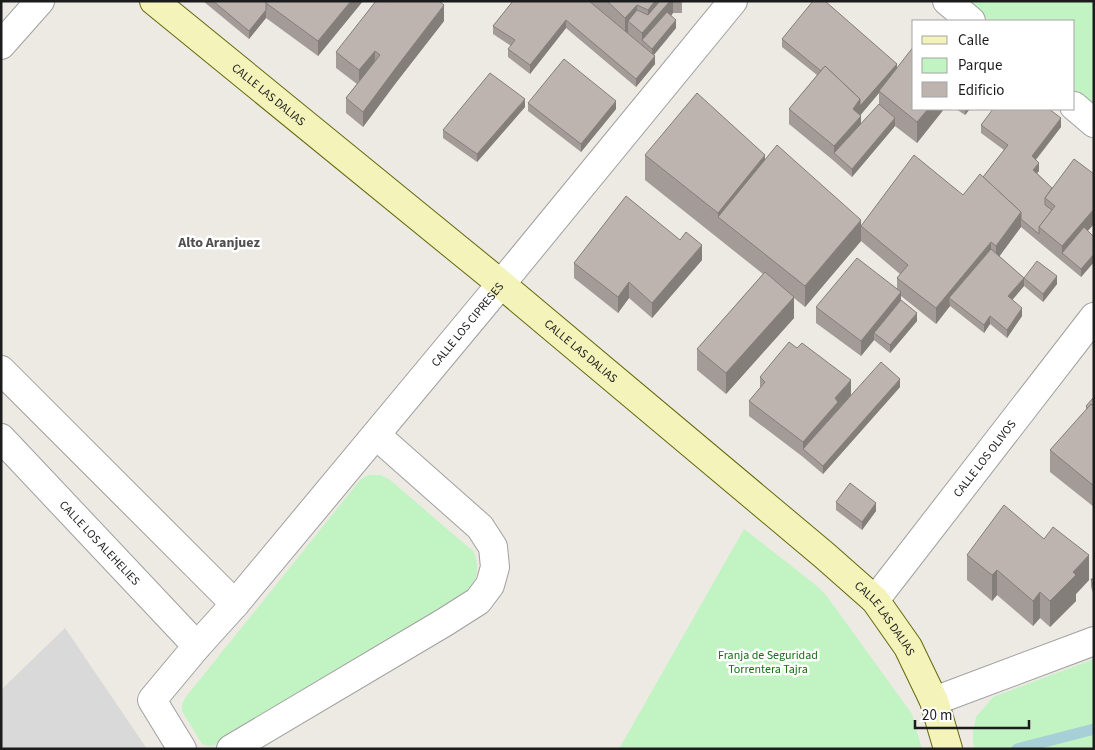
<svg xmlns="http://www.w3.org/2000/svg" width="1095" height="750" viewBox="0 0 1095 750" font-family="'Source Sans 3',sans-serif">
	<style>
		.residential { fill: #dad9d9 }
		.park { fill: #c2f4c3 }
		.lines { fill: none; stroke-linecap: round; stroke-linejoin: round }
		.stream { stroke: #a6cfd7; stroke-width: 11 }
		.street-casing { stroke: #a0a0a0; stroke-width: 30 }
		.secondary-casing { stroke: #64680e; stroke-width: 30 }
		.street { stroke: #fff; stroke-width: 28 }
		.secondary { stroke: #f3f3ba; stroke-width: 28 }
		.wall { fill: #a39b97; fill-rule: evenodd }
		.shaded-wall { fill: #847e7b }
		.building { fill: #bdb4b0; stroke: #847e7b }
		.labels { text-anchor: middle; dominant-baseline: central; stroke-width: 5; stroke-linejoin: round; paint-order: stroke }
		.street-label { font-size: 12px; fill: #1c1c1c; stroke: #fff }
		.park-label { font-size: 12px; fill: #147016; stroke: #fff }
		.neighbourhood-label { font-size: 14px; font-weight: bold; fill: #4f4f4f; stroke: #fff }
	</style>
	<rect width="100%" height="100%" fill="#ede9e3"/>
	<polygon class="residential" points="65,628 147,749 1,749 1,690"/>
	<g class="park">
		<polygon points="967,1 1094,1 1094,109 1074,92 1074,21 990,21"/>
		<path d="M368,475h12l9,4 85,73c5,14 4,26 -3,38l-252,154 -10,2 -7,-2 -20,-33v-6l3,-7 176,-219z"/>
		<polygon points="744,529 817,586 826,595 912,714 922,749 619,749"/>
		<polygon points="1094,659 1094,749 974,749 973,740 973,731 976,717 993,697"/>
	</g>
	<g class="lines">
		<polyline class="stream" points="1017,749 1094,729"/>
		<g class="street-casing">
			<g id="street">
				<polyline points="947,1 971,21"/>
				<polyline points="1,45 40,1"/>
				<polyline points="1074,106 1094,123"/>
				<polyline points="1,370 235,604"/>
				<path id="s1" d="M1,438l196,208"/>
				<path id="s2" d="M875,600l219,-283"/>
				<polyline points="934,701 1094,641"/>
				<path id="s3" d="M182,749l-30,-49 45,-54 38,-42 266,-320 232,-283"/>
				<polyline points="231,749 445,622 478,601 490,585 495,567 493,547 480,527 376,435"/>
			</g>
		</g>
		<g class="secondary-casing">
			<g id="secondary">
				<path id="s4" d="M154,1l347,283 323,271 51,45 33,47 26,54 14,48"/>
			</g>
		</g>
		<use href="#street" class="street"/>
		<use href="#secondary" class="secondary"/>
	</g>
	<g class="wall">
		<polygon points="203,1 363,1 318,56 266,18 249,39"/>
		<polygon points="513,1 682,1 682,13 673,13 671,16 676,28 654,55 655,64 636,87 566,28 530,74 508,57 508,49 511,46 493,34 493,26"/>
		<polygon points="391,2 444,21 395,84 363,127 346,113 346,98 357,84 336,68 336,52"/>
		<path d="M782,39l115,29 17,41h30l-27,34 -22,-17 -43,51 -18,-16 -45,-37v-15l28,-34 -35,-28zM879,93v11l-18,20 -1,-9z"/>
		<polygon points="528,103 616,109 581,152 528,111"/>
		<polygon points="525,107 477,162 443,138 443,130"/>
		<polygon points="956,109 970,109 965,115"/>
		<polygon points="981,125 1061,127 1036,160 1039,171 1037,173 1052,188 1094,174 1094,224 1087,231 1094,237 1094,262 1081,277 1021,227 999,256 1024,278 1057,284 1043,302 1024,286 1012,300 1022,316 1007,338 990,324 984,333 950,306 936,324 901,296 901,300 917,321 890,353 874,340 861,356 816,323 816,307 897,290 897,278 900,274 861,241 861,226 963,195 983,177 1004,150 981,133"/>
		<polygon points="645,155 765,159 861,241 805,307 794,298 794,318 726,394 697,370 697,349 763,274 645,180"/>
		<polygon points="702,260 652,318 629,298 618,313 574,278 574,263"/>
		<polygon points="760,377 851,395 900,387 823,474 803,457 749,416 749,401 760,388"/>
		<polygon points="1094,397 1094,507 1050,472 1050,450 1086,411 1086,406"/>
		<polygon points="836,502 876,511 862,530 836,510"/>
		<polygon points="967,555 1089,580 1076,594 1076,601 1050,627 1040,618 1033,626 997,595 992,601 967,580"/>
		<polygon points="1091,579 1094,579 1094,596 1091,587"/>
	</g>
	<g class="shaded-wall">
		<polygon points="351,1 363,1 318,56 318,41"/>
		<polygon points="655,1 673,1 673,13 646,44 642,40 642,33 648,27 648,10"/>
		<polygon points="444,5 444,21 395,84 363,127 363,112 395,69"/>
		<polygon points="637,5 637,26 628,21 628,36 625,39 625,18"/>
		<polygon points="266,10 266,18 249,39 249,31"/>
		<polygon points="566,20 566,28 530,74 530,65"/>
		<polygon points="676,20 676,28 652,57 652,49"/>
		<polygon points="375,51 375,67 359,85 359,70"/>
		<polygon points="655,56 655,64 636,87 636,79"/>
		<polygon points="897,64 897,72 879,91 879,93 853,124 853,109 860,99"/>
		<polygon points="525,99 525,107 477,162 477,154"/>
		<polygon points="616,101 616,109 581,152 581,144"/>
		<polygon points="928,109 944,109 917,143 917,122"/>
		<polygon points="965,109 970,109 965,115"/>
		<polygon points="861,116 861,131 834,153 834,146"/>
		<polygon points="895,118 895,126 852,177 852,169"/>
		<polygon points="1061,118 1061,127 1032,164 1032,156"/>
		<polygon points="765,155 765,180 718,217 718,213"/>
		<polygon points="1039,163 1039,171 1033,178 1033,170"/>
		<polygon points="1094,209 1094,224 1066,256 1062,253 1062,246"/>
		<polygon points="1021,212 1021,227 996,261 996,246"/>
		<polygon points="861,220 861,241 805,307 805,286"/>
		<polygon points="991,242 991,257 949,298 950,306 936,324 936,308"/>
		<polygon points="702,245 702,260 652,318 652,303"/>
		<polygon points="1094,254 1094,262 1081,277 1081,269"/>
		<polygon points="1057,276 1057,284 1043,302 1043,294"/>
		<polygon points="1024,278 1024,286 1008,305 1008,296"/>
		<polygon points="629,282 629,298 618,313 618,297"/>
		<polygon points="901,292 901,308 874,333 874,340 861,356 861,341"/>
		<polygon points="794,297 794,318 726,394 726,373"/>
		<polygon points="1022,308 1022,316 1007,338 1007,330"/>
		<polygon points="917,313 917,321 890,353 890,345"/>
		<polygon points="990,316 990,324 984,333 984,325"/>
		<polygon points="900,379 900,387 823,474 823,466"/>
		<polygon points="851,380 851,395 803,449 803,442 835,398"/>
		<polygon points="876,503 876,511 862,530 862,522"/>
		<polygon points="1089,555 1089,580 1076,594 1076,601 1050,627 1050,601 1073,572"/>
		<polygon points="997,570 997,595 992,601 992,575"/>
		<polygon points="1040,592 1040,618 1033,626 1033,601"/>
	</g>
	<g class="building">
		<polygon points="213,1 267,1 266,3 266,10 249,31"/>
		<polygon points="267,1 351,1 318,41 266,3"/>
		<polygon points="376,1 389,1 391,2 392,1 439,1 444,5 395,69 363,112 346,98 380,55 375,51 359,70 336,52"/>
		<polygon points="513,1 589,1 655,56 636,79 566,20 530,65 508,49 515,40 493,26"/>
		<polygon points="607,1 655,1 648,10 637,5 625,18"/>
		<polygon points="660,1 670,1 642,33 628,21 637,10 648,15"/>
		<polygon points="813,1 825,1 897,64 860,106 860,99 825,66 821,71 782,39"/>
		<polygon points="667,12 676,20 652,49 642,40"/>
		<polygon points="914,46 914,109 928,109 917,122 879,91"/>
		<polygon points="564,59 616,101 581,144 528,103"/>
		<polygon points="825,66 860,99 853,109 861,116 834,146 789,109"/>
		<polygon points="490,73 525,99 477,154 443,130"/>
		<polygon points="697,93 765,155 718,213 645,155"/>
		<polygon points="879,104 895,118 852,169 834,153"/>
		<polygon points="993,109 1049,109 1061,118 1032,156 1039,163 1033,170 1052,188 1045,198 1045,205 1052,210 1039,227 1039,234 1021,219 1021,212 983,177 1008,145 981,125"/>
		<polygon points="777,145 861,220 805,286 718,217"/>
		<polygon points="914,155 963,195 980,174 1021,212 996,246 991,242 936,308 897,278 908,265 861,226"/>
		<polygon points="1074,159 1094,174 1094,209 1062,246 1039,227 1055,206 1045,198"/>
		<polygon points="626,196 680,240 686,232 702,245 652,303 629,282 618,297 574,263"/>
		<polygon points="1084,227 1094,237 1094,254 1081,269 1062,253"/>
		<polygon points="991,249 1024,278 1008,296 1022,308 1007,330 990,316 984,325 949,298"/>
		<polygon points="857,258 901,292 861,341 816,307"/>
		<polygon points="1037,261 1057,276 1043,294 1024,278"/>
		<polygon points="765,272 794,297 726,373 697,349"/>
		<polygon points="901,300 917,313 890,345 874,333"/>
		<polygon points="789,342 797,348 802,343 851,380 835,398 838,402 803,442 749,401 765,382 760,377"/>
		<polygon points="881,362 900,379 823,466 803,449"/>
		<polygon points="1094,397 1094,406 1091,404 1088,408 1086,406"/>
		<polygon points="1091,404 1094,406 1094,486 1050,450"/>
		<polygon points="850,483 876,503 862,522 836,502"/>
		<polygon points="1004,505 1044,539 1053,527 1089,555 1073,572 1076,575 1050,601 1040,592 1033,601 997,570 992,575 967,555"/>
		<polygon points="1091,579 1094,579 1094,588"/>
	</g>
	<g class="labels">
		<g class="street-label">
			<text stroke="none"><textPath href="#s4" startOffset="148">CALLE LAS DALIAS</textPath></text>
			<text stroke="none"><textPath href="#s3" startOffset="548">CALLE LOS CIPRESES</textPath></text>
			<text stroke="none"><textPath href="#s4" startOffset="552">CALLE LAS DALIAS</textPath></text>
			<text stroke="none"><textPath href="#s2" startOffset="179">CALLE LOS OLIVOS</textPath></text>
			<text stroke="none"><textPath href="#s1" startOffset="144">CALLE LOS ALEHELIES</textPath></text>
			<text stroke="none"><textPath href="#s4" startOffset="958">CALLE LAS DALIAS</textPath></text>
		</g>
		<g class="park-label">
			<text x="768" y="655">Franja de Seguridad<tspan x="768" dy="14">Torrentera Tajra</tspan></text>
		</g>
		<g class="neighbourhood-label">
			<text x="219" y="243">Alto Aranjuez</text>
		</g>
	</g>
	<rect width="1095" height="750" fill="none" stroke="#1c1c1c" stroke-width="5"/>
	<rect x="912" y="20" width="162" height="90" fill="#ffffff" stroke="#a4a4a4"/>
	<rect x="922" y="36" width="25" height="8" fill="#f3f3ba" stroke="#a4a4a4"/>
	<text x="958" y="45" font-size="15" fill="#1c1c1c">Calle</text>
	<rect x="922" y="58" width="25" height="15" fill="#c2f4c3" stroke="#a4a4a4"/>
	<text x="958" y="70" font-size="15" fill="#1c1c1c">Parque</text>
	<rect x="922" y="82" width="25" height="15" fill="#bdb4b0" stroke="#a4a4a4"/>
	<text x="958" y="95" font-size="15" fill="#1c1c1c">Edificio</text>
	<path d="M915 720v8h114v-8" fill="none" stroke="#1c1c1c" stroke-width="2.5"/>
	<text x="922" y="720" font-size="15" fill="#1c1c1c" stroke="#ffffff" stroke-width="4" paint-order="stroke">20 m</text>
</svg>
